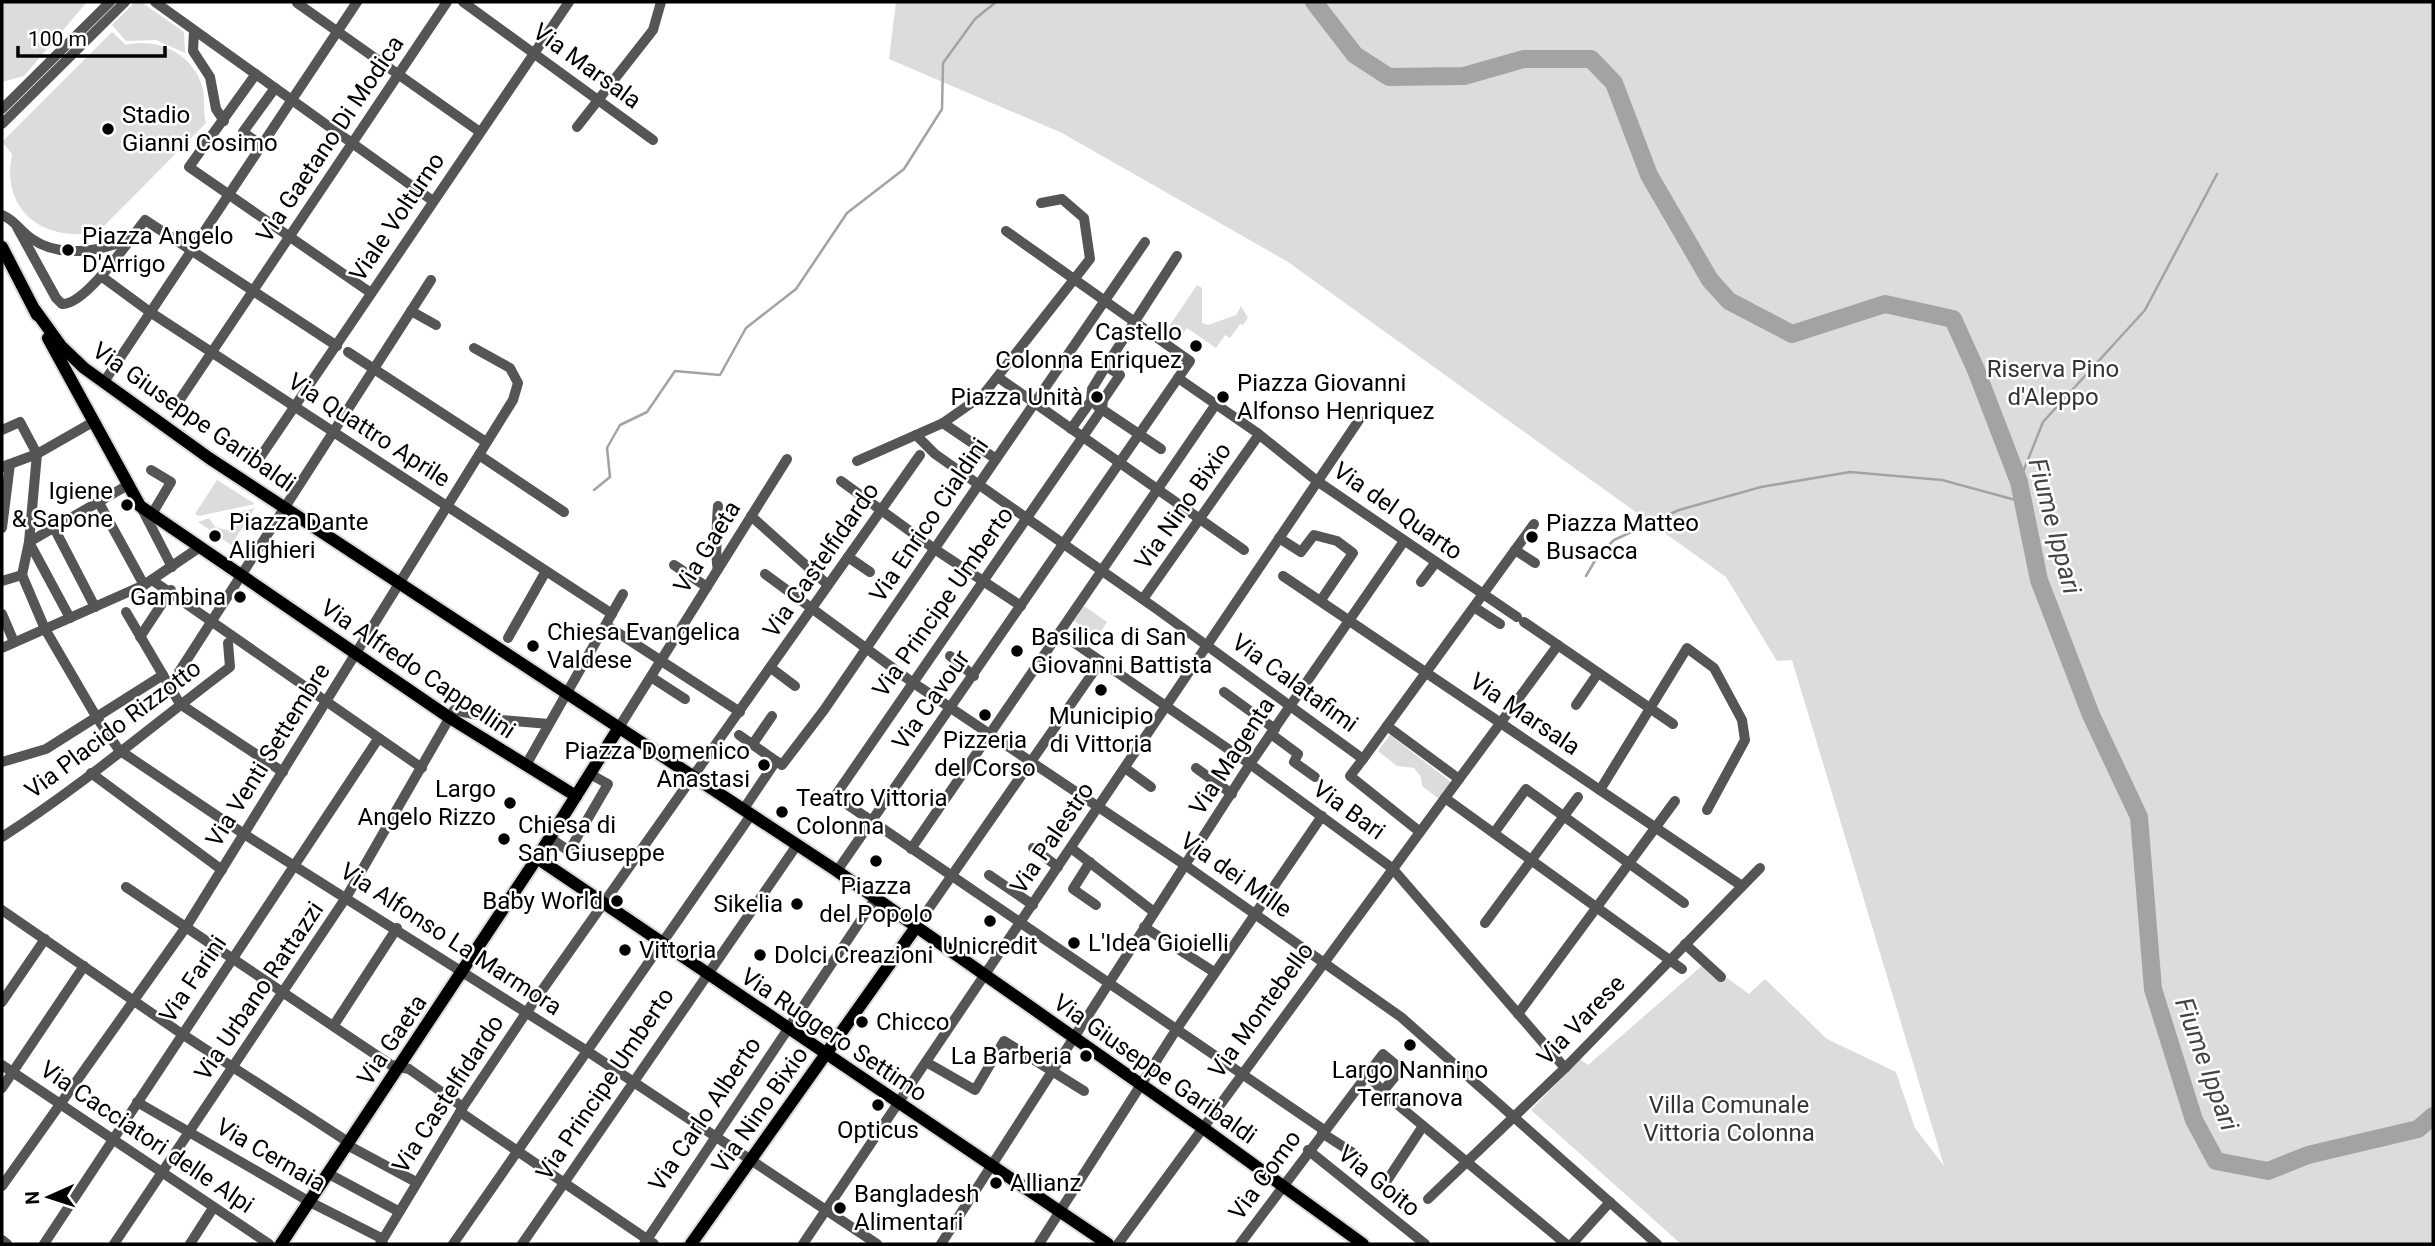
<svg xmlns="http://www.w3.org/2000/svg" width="2435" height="1246" viewBox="0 0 2435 1246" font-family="Roboto,sans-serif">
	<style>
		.green { fill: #dcdcdc }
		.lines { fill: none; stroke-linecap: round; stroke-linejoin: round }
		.stream { stroke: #a3a3a3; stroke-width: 2.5 }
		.river { stroke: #a3a3a3; stroke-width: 18 }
		.major-casing { stroke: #dbdbdb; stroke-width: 16 }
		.minor { stroke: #555; stroke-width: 10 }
		.major { stroke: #000; stroke-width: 12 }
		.poi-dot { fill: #000; stroke: #fff; stroke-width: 2.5 }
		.labels { text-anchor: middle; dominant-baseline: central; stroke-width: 5; stroke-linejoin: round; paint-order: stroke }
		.street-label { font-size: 24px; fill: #000; stroke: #fff }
		.poi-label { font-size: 24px; fill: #000; stroke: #fff; text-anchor: start }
		.park-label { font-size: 24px; fill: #333; stroke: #fff }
		.water-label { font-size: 26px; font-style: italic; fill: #444; stroke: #fff }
	</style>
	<rect width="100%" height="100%" fill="#fff"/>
	<g class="green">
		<polygon points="2,2 87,2 24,76 2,82"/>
		<polygon points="141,2 184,32 185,53 156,40 126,41 112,25 134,3"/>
		<polygon points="896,2 2433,2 2433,1244 1681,1244 1531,1110 1580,1059 1588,1065 1704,964 1723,983 1727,978 1749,994 1765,979 1827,1039 1896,1072 1915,1128 1944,1166 1792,660 1777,661 1726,577 1288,262 1062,133 889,59"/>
		<path d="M112,32l14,13c33,-8 69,10 77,45 2,11 0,22 3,33l-108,109c-52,11 -98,-20 -86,-78l-10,-12z"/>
		<polygon points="1197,285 1202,288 1202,323 1208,325 1236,315 1241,306 1248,318 1243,325 1240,324 1230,338 1225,335 1216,348 1187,328 1179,339 1166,331"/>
		<polygon points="217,480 255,504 199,516 195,514"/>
		<polygon points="255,508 231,545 198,522 209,518 215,527 228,530 240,523 243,511"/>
		<polygon points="1084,606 1107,622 1097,637 1074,621"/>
		<polygon points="1390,735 1451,782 1439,799 1422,786 1421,777 1414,768 1397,766 1378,751"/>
	</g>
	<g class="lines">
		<g class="stream">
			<polyline points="2019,482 2043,422 2145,310 2217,174"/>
			<polyline points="594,490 610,477 607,448 620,425 647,412 675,371 720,375 746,328 796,289 847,213 904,169 942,109 943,63 975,19 996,2"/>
			<polyline points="1586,576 1597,557 1614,540 1679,510 1761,487 1850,472 1942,480 2023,502"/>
		</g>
		<polyline class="river" points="1314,2 1355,55 1389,77 1464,76 1524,59 1591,59 1614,83 1649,175 1710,280 1729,301 1792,334 1885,304 1953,319 1976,370 2019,482 2039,580 2091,715 2139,817 2153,989 2194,1120 2216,1161 2268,1171 2308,1155 2418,1129 2433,1116"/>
		<g class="major-casing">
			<g id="major">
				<polyline points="2,247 37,315"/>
				<polyline points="35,310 61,346 84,368 209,458 837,871 1203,1128 1363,1244"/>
				<polyline points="48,338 140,506 450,718 576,796"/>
				<polyline points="537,858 1108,1244"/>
				<polyline points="281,1244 537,858 618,729"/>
				<polyline points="691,1244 916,927"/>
			</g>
		</g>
		<g class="minor">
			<polyline points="155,2 433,201"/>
			<polyline points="463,2 653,140"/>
			<polyline points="297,3 480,132"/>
			<polyline points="194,31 193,51 210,77 216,109 224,121"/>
			<polyline points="256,74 189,167 371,293"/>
			<polyline points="2,109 110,2"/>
			<polyline points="2,124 125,2"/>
			<polyline points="577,127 653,30 661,2"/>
			<polyline points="261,145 243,132 275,88"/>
			<path d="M2,215c12,4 19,17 30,24 27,19 68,13 96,0"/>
			<path d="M17,227l39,71 6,6c23,2 68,-65 83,-84l192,126"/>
			<polyline points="1006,231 1190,361 1178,378 1256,432 1317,481 1517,617"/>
			<polyline points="101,276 150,312 612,614"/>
			<polyline points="411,311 436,325"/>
			<polyline points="348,352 486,442"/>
			<polyline points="1106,366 1120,375 1103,400 1102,409 835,796 1324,1130"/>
			<polyline points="999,378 1244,550"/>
			<polyline points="104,382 357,2"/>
			<polyline points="177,404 447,2"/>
			<polyline points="1097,406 1161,449"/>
			<polyline points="943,423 996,459"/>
			<polyline points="1071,429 1091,401 1092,389 1106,366 1177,256"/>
			<polyline points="2,430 20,422 37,454"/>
			<polyline points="916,435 935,454 1158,610 1363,759 1534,524"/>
			<polyline points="479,455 564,512"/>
			<polyline points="261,456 569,2"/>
			<polyline points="857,461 943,423 983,395 1090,259 1084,218 1062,199 1041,203"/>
			<polyline points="2,467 37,454 93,422"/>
			<polyline points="151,470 171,482 152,514"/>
			<polyline points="841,481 936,550 1021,606"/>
			<polyline points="98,501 144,585"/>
			<path d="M718,506c-1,11 -3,58 0,63"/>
			<polyline points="141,507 172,567"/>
			<polyline points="751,516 828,585"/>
			<polyline points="53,526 95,607"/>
			<polyline points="2,528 10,464"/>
			<polyline points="1279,538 1301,552 1314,535 1337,541 1353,553 1321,600"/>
			<polyline points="1515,550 1535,563"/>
			<polyline points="848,557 870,572"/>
			<polyline points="674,565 707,587"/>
			<polyline points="765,574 912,682 1185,865 1401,1017 1657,1244"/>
			<polyline points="22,575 45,629 97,718 119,750 244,834 587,1051 877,1244"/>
			<polyline points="22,575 29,542 37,454"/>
			<polyline points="1283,576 1742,886"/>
			<polyline points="152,580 422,768"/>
			<polyline points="2,581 22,575"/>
			<polyline points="1421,582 1436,562"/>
			<polyline points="1143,599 1258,436"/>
			<polyline points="1474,607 1500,624"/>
			<polyline points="126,612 180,704 283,772"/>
			<polyline points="2,614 14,642"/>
			<polyline points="70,618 29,542 128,485"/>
			<polyline points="1524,622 1673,724"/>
			<polyline points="606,625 740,712"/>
			<polyline points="1060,633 1250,764 1392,868 1565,1068"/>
			<polyline points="140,637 171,590"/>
			<polyline points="508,638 546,571"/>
			<polyline points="1558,645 1445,798 1682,969"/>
			<polyline points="2,648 144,585 200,547"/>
			<polyline points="950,656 974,676"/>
			<polyline points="771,668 795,686"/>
			<polyline points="651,677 685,699"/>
			<polyline points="170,686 431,280"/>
			<polyline points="1224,692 1275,729"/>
			<polyline points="1576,705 1598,673"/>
			<polyline points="1387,726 1459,779"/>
			<polyline points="618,729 787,459"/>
			<polyline points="1271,734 1298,754 1294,762 1315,777"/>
			<polyline points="739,735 776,761"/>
			<polyline points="752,745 772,716"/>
			<polyline points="1363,759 1350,776 1420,832"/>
			<polyline points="2,762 46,749 163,675"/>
			<polyline points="526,765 623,594"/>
			<polyline points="1125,768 1151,787"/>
			<polyline points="1196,768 1232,794"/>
			<polyline points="91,773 222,870"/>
			<polyline points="1600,790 1687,648 1714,668 1742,720 1745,740 1707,810"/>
			<polyline points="743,810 776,761 782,765 824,710 1145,242"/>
			<polyline points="1494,833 1526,789 1684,903"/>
			<path d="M2,837c80,-51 152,-113 228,-170l-2,-24"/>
			<polyline points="550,838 569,851 608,784 590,774"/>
			<polyline points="1033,848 1058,867"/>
			<polyline points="1071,848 1154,912"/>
			<polyline points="911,849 1216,404"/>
			<polyline points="1090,862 1073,889 1096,905"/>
			<polyline points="837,871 1178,378"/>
			<polyline points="989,875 1033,905"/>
			<polyline points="126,887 391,1065 409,1069 463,1107"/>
			<polyline points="2,910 182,1034 345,1140 351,1147 416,1182"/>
			<polyline points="1485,923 1578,797"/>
			<polyline points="916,927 1101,661"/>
			<polyline points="1144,927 1214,972"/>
			<polyline points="1685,944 1721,977"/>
			<polyline points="2,1002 45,939"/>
			<polyline points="1518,1014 1675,801"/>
			<polyline points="334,1025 397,928"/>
			<polyline points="926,1062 975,1090 1004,1041 1084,1091"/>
			<polyline points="2,1065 269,1244"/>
			<polyline points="1366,1074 1392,1100 1566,1244"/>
			<polyline points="2,1088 84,966"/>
			<polyline points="137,1102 310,1202 379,1237 383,1244"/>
			<polyline points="460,1112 654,1244"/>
			<polyline points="1322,1133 1353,1153"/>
			<polyline points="1308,1150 1425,1244"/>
			<polyline points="329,1174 398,1211"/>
			<polyline points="1386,1182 1423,1126"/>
			<polyline points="2,1186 186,927 513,400 518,383 510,368 474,348"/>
			<polyline points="1428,1199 1565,1068 1760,868"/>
			<polyline points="2,1240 7,1244"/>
			<polyline points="44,1244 378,739"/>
			<polyline points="114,1244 347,896 454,710 501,720 549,724"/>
			<polyline points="190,1244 213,1208"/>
			<polyline points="380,1244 463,1107 526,1013 920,455"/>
			<polyline points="453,1244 751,815"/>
			<polyline points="522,1244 797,845"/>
			<polyline points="644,1244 875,899"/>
			<polyline points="803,1244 1359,420"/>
			<polyline points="941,1244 1250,764 1404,541"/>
			<polyline points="1039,1244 1176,1030 1322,816"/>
			<polyline points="1118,1244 1445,798"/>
			<polyline points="1240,1244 1383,1054 1401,1069 1384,1090"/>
			<polyline points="1572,1244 1610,1202"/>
		</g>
		<use href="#major" class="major"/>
	</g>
	<g class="poi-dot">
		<circle cx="108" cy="129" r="7"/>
		<circle cx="68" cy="250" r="7"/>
		<circle cx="1196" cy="346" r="7"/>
		<circle cx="1097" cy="397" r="7"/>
		<circle cx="1223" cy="397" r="7"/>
		<circle cx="127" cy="505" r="7"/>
		<circle cx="215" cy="536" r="7"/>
		<circle cx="1532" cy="537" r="7"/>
		<circle cx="240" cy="597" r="7"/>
		<circle cx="533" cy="646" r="7"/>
		<circle cx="1017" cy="651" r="7"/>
		<circle cx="1101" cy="690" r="7"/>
		<circle cx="985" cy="715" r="7"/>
		<circle cx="764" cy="765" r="7"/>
		<circle cx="510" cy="803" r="7"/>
		<circle cx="782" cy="812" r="7"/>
		<circle cx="504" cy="839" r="7"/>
		<circle cx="876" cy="861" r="7"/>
		<circle cx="617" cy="901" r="7"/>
		<circle cx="797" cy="904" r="7"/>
		<circle cx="990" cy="921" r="7"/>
		<circle cx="1074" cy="943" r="7"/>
		<circle cx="625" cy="950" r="7"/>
		<circle cx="760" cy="955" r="7"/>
		<circle cx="862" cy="1022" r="7"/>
		<circle cx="1410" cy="1045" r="7"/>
		<circle cx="1086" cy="1056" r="7"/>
		<circle cx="878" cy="1105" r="7"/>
		<circle cx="996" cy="1183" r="7"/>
		<circle cx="840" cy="1208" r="7"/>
	</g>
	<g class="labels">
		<g class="street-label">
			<text transform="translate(587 66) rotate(36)">Via Marsala</text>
			<text transform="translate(330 139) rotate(-56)">Via Gaetano Di Modica</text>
			<text transform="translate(397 217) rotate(-56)">Viale Volturno</text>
			<text transform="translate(194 417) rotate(35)">Via Giuseppe Garibaldi</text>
			<text transform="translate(369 430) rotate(33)">Via Quattro Aprile</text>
			<text transform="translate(1183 506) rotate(-55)">Via Nino Bixio</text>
			<text transform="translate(1398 511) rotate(35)">Via del Quarto</text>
			<text transform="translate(929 520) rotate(-56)">Via Enrico Cialdini</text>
			<text transform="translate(707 547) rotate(-58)">Via Gaeta</text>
			<text transform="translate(821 560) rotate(-55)">Via Castelfidardo</text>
			<text transform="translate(943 602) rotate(-55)">Via Principe Umberto</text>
			<text transform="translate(418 669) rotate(34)">Via Alfredo Cappellini</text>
			<text transform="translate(1295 683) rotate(36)">Via Calatafimi</text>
			<text transform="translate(931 700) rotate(-55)">Via Cavour</text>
			<text transform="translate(1525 714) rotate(34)">Via Marsala</text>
			<text transform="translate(113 729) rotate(-37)">Via Placido Rizzotto</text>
			<text transform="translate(268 755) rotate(-58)">Via Venti Settembre</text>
			<text transform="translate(1232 756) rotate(-57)">Via Magenta</text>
			<text transform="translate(1349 810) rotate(36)">Via Bari</text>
			<text transform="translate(1052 838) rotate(-56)">Via Palestro</text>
			<text transform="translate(1236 875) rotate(35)">Via dei Mille</text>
			<text transform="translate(451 939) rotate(33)">Via Alfonso La Marmora</text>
			<text transform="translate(193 979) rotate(-56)">Via Farini</text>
			<text transform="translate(259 991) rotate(-56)">Via Urbano Rattazzi</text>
			<text transform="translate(1261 1010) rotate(-54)">Via Montebello</text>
			<text transform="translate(1581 1020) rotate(-46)">Via Varese</text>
			<text transform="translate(834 1035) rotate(34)">Via Ruggero Settimo</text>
			<text transform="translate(392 1040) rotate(-56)">Via Gaeta</text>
			<text transform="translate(1155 1069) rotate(35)">Via Giuseppe Garibaldi</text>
			<text transform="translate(605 1084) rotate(-56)">Via Principe Umberto</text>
			<text transform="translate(448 1094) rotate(-57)">Via Castelfidardo</text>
			<text transform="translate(760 1110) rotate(-55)">Via Nino Bixio</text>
			<text transform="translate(705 1114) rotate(-56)">Via Carlo Alberto</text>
			<text transform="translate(147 1137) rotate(34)">Via Cacciatori delle Alpi</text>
			<text transform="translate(271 1155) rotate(30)">Via Cernaia</text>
			<text transform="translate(1265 1175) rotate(-54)">Via Como</text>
			<text transform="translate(1379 1181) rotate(39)">Via Goito</text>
		</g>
		<g class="poi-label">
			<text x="122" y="115">Stadio<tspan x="122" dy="28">Gianni Cosimo</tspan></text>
			<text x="82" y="236">Piazza Angelo<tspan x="82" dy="28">D'Arrigo</tspan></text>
			<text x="1182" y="332" text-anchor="end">Castello<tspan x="1182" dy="28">Colonna Enriquez</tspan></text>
			<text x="1237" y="383">Piazza Giovanni<tspan x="1237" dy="28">Alfonso Henriquez</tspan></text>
			<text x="1083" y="397" text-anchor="end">Piazza Unità</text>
			<text x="113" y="491" text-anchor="end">Igiene<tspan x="113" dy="28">&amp; Sapone</tspan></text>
			<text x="229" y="522">Piazza Dante<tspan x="229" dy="28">Alighieri</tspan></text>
			<text x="1546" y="523">Piazza Matteo<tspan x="1546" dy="28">Busacca</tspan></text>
			<text x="226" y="597" text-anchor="end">Gambina</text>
			<text x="547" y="632">Chiesa Evangelica<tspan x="547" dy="28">Valdese</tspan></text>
			<text x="1031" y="637">Basilica di San<tspan x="1031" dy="28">Giovanni Battista</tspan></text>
			<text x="1101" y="716" text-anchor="middle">Municipio<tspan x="1101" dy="28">di Vittoria</tspan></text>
			<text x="985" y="740" text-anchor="middle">Pizzeria<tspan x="985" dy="28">del Corso</tspan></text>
			<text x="750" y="751" text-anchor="end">Piazza Domenico<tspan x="750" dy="28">Anastasi</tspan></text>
			<text x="496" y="789" text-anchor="end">Largo<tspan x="496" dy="28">Angelo Rizzo</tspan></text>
			<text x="796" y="798">Teatro Vittoria<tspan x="796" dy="28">Colonna</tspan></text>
			<text x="518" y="825">Chiesa di<tspan x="518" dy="28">San Giuseppe</tspan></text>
			<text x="876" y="886" text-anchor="middle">Piazza<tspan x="876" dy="28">del Popolo</tspan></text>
			<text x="603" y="901" text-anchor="end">Baby World</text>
			<text x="783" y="904" text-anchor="end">Sikelia</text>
			<text x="1088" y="943">L'Idea Gioielli</text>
			<text x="990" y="946" text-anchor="middle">Unicredit</text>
			<text x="639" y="950">Vittoria</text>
			<text x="774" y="955">Dolci Creazioni</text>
			<text x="876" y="1022">Chicco</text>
			<text x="1072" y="1056" text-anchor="end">La Barberia</text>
			<text x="1410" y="1070" text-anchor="middle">Largo Nannino<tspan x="1410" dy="28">Terranova</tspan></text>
			<text x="878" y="1130" text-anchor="middle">Opticus</text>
			<text x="1010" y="1183">Allianz</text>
			<text x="854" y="1194">Bangladesh<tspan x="854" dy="28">Alimentari</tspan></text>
		</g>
		<g class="park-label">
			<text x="2053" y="369">Riserva Pino<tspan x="2053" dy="28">d'Aleppo</tspan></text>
			<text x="1729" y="1105">Villa Comunale<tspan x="1729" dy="28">Vittoria Colonna</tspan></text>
		</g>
		<g class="water-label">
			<text transform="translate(2055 526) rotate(75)">Fiume Ippari</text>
			<text transform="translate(2207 1064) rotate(70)">Fiume Ippari</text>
		</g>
	</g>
	<rect width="2435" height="1246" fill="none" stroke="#000000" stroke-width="7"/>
	<g transform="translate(49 1197) rotate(267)" stroke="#ffffff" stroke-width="5" paint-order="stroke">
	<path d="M0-5L12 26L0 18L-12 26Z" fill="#000000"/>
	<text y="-10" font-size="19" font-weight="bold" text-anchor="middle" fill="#000000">N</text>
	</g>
	<path d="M18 46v10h147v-10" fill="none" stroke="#000000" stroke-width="3.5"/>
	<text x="28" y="46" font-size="21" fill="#000000" stroke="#ffffff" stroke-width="5" paint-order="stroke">100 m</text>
</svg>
